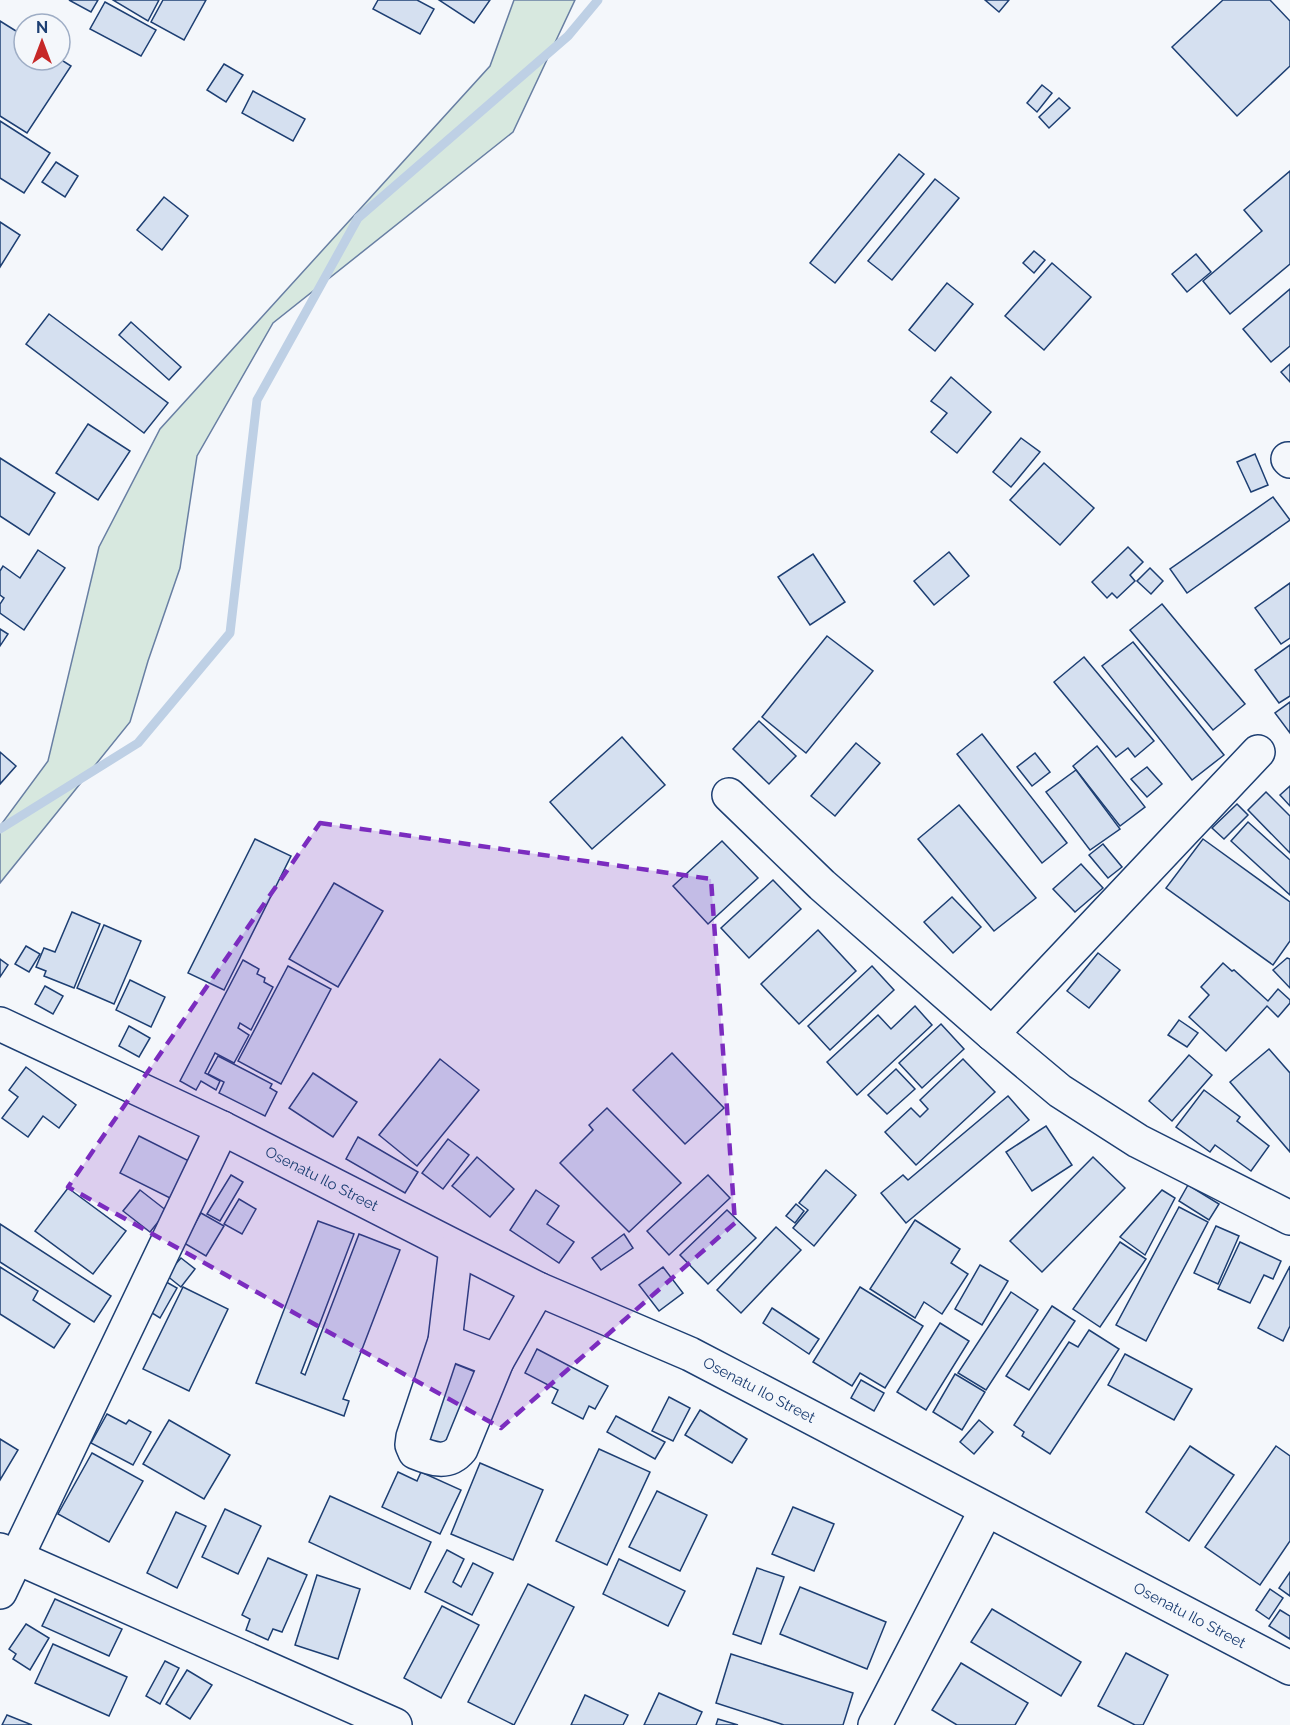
<svg xmlns="http://www.w3.org/2000/svg" width="1290" height="1725" viewBox="0 0 1290 1725" font-family="Raleway,sans-serif">
	<style>
		.green { fill: #d7e8df; stroke: #687fa3; stroke-width: 1.5 }
		.lines { fill: none; stroke-linecap: round; stroke-linejoin: round }
		.stream { stroke: #bed0e5; stroke-width: 9 }
		.building { fill: #d5e0f0; stroke: #1d3f73; stroke-width: 1.5 }
		.minor-casing { stroke: #1d3f73; stroke-width: 36 }
		.minor { stroke: #f4f7fb; stroke-width: 33 }
		.marked { fill: #7b2cbf; fill-opacity: 0.2; stroke: #7b2cbf; stroke-width: 4.5; stroke-dasharray: 12 8; stroke-linejoin: round }
		.labels { text-anchor: middle; dominant-baseline: central; stroke-width: 4.5; stroke-linejoin: round; paint-order: stroke }
		.street-label { font-size: 15px; fill: #1d3f73; stroke: #f4f7fb }
	</style>
	<rect width="100%" height="100%" fill="#f4f7fb"/>
	<polygon class="green" points="514,0 575,0 513,132 273,323 197,456 180,568 148,661 130,722 0,883 0,826 48,761 99,547 160,429 490,66"/>
	<g class="lines">
		<polyline class="stream" points="0,829 138,743 230,633 257,400 358,218 568,36 598,0"/>
	</g>
	<g class="building">
		<polygon points="69,0 98,0 91,12"/>
		<polygon points="113,0 159,0 148,21"/>
		<polygon points="163,0 206,0 184,40 151,22"/>
		<polygon points="378,0 417,0 434,9 420,34 373,9"/>
		<polygon points="439,0 490,0 474,23"/>
		<polygon points="985,0 1009,0 999,12"/>
		<polygon points="1223,0 1270,0 1290,21 1290,66 1237,116 1172,47"/>
		<polygon points="105,2 156,30 141,56 90,29"/>
		<polygon points="0,21 24,36 24,60 60,59 71,66 27,133 0,116"/>
		<polygon points="224,64 243,75 226,102 207,90"/>
		<polygon points="1042,85 1052,93 1037,112 1027,103"/>
		<polygon points="253,91 305,119 293,141 242,113"/>
		<polygon points="1059,98 1070,108 1049,128 1039,117"/>
		<polygon points="0,121 50,153 24,193 0,178"/>
		<polygon points="899,154 924,174 835,283 810,263"/>
		<polygon points="56,162 78,176 65,197 42,182"/>
		<polygon points="1290,171 1290,264 1230,314 1203,281 1262,231 1244,210"/>
		<polygon points="935,179 959,198 892,280 868,261"/>
		<polygon points="164,197 188,216 162,250 137,230"/>
		<polygon points="0,222 20,235 0,267"/>
		<polygon points="1034,251 1045,260 1034,273 1023,263"/>
		<polygon points="1196,254 1211,272 1187,292 1172,274"/>
		<polygon points="1052,263 1091,297 1044,350 1005,316"/>
		<polygon points="947,283 973,304 935,351 909,330"/>
		<polygon points="1290,289 1290,346 1271,362 1243,329"/>
		<polygon points="49,314 168,403 144,433 26,344"/>
		<polygon points="131,322 181,367 169,380 119,335"/>
		<polygon points="1290,364 1290,382 1281,372"/>
		<polygon points="951,377 991,412 957,453 931,432 947,413 931,401"/>
		<polygon points="88,424 130,451 98,500 56,473"/>
		<polygon points="1021,438 1040,452 1011,487 993,472"/>
		<polygon points="1255,454 1268,485 1251,492 1237,462"/>
		<polygon points="0,458 55,493 29,535 0,516"/>
		<polygon points="1044,463 1094,508 1060,545 1010,500"/>
		<polygon points="1273,497 1290,520 1187,593 1170,569"/>
		<polygon points="1128,547 1143,562 1130,575 1135,581 1117,598 1112,593 1107,598 1092,582"/>
		<polygon points="38,550 65,568 24,630 0,613 0,604 4,598 0,595 0,571 3,566 20,578"/>
		<polygon points="949,552 969,576 934,605 914,581"/>
		<polygon points="813,554 845,602 810,625 778,577"/>
		<polygon points="1150,568 1163,581 1151,594 1137,581"/>
		<polygon points="1290,583 1290,638 1281,644 1255,608"/>
		<polygon points="1162,604 1245,704 1213,730 1130,630"/>
		<polygon points="0,629 8,634 0,646"/>
		<polygon points="827,636 873,671 806,753 762,717"/>
		<polygon points="1133,642 1224,755 1192,780 1102,666"/>
		<polygon points="1290,645 1290,696 1279,703 1255,670"/>
		<polygon points="1084,657 1154,741 1135,757 1128,748 1116,757 1054,682"/>
		<polygon points="1290,702 1290,733 1275,713"/>
		<polygon points="759,721 796,756 769,784 733,749"/>
		<polygon points="982,734 1067,843 1042,863 957,754"/>
		<polygon points="622,737 665,785 592,849 550,802"/>
		<polygon points="856,743 880,763 835,816 811,796"/>
		<polygon points="1097,746 1145,807 1120,826 1073,766"/>
		<polygon points="0,752 16,766 0,784"/>
		<polygon points="1035,753 1050,772 1032,786 1017,767"/>
		<polygon points="1147,767 1162,784 1147,797 1131,779"/>
		<polygon points="1076,770 1120,829 1090,850 1046,792"/>
		<polygon points="1290,786 1290,806 1280,795"/>
		<polygon points="1266,792 1290,816 1290,853 1248,810"/>
		<polygon points="1237,804 1248,815 1224,839 1212,828"/>
		<polygon points="959,805 1036,898 994,931 918,839"/>
		<polygon points="1248,822 1290,860 1290,895 1231,841"/>
		<polygon points="255,839 291,856 224,990 188,973"/>
		<polygon points="1203,839 1290,902 1290,941 1273,965 1166,888"/>
		<polygon points="722,841 758,878 708,924 673,886"/>
		<polygon points="1103,844 1122,867 1108,878 1089,855"/>
		<polygon points="1081,864 1103,888 1075,912 1053,889"/>
		<polygon points="773,880 801,909 749,958 721,928"/>
		<polygon points="334,883 383,911 338,987 289,959"/>
		<polygon points="952,897 981,927 953,953 924,922"/>
		<polygon points="72,912 100,924 74,988 44,976 46,971 36,967 44,948 55,952"/>
		<polygon points="104,925 141,941 114,1004 77,988"/>
		<polygon points="818,930 856,971 799,1024 761,984"/>
		<polygon points="26,946 40,954 29,972 15,964"/>
		<polygon points="1098,953 1120,970 1089,1008 1067,991"/>
		<polygon points="1287,958 1290,959 1290,988 1273,970"/>
		<polygon points="0,959 8,965 0,977"/>
		<polygon points="243,960 259,969 257,974 265,978 264,982 273,987 251,1030 240,1023 238,1028 249,1035 234,1063 215,1053 205,1073 220,1081 216,1090 201,1081 196,1090 180,1081"/>
		<polygon points="1223,963 1232,971 1234,970 1268,1001 1278,989 1290,1000 1290,1003 1278,1017 1267,1006 1226,1051 1189,1017 1209,995 1201,987"/>
		<polygon points="288,966 331,989 281,1084 238,1061"/>
		<polygon points="872,966 894,990 830,1050 808,1026"/>
		<polygon points="130,980 165,997 151,1027 116,1010"/>
		<polygon points="45,986 63,996 53,1014 35,1004"/>
		<polygon points="915,1006 932,1025 857,1095 827,1062 878,1015 891,1029"/>
		<polygon points="1179,1020 1198,1033 1187,1047 1168,1035"/>
		<polygon points="941,1024 964,1049 922,1088 899,1063"/>
		<polygon points="129,1026 150,1038 139,1057 119,1046"/>
		<polygon points="1269,1049 1290,1073 1290,1152 1230,1082"/>
		<polygon points="672,1053 724,1108 685,1144 633,1090"/>
		<polygon points="1189,1055 1212,1075 1172,1121 1149,1101"/>
		<polygon points="218,1056 272,1084 270,1088 277,1092 265,1116 219,1093 224,1082 208,1074"/>
		<polygon points="440,1059 479,1090 417,1166 379,1135"/>
		<polygon points="963,1059 995,1092 916,1165 885,1132 911,1108 920,1117 928,1109 920,1100"/>
		<polygon points="26,1067 76,1105 59,1128 43,1116 28,1137 2,1118 18,1097 9,1090"/>
		<polygon points="896,1069 915,1089 887,1114 868,1095"/>
		<polygon points="313,1073 357,1102 333,1137 289,1108"/>
		<polygon points="1204,1090 1240,1117 1237,1121 1269,1146 1251,1171 1215,1145 1210,1152 1176,1127"/>
		<polygon points="1008,1096 1029,1120 906,1223 881,1193 903,1175 908,1180"/>
		<polygon points="607,1108 681,1183 629,1232 560,1163 593,1130 589,1125"/>
		<polygon points="1046,1126 1072,1165 1032,1191 1006,1152"/>
		<polygon points="139,1136 189,1161 170,1198 120,1173"/>
		<polygon points="358,1137 418,1172 405,1193 346,1159"/>
		<polygon points="448,1139 469,1155 443,1189 422,1173"/>
		<polygon points="477,1157 514,1189 490,1217 452,1186"/>
		<polygon points="1093,1157 1125,1188 1042,1272 1010,1241"/>
		<polygon points="826,1170 856,1195 814,1246 793,1228 808,1210 799,1203"/>
		<polygon points="231,1175 243,1182 220,1221 207,1214"/>
		<polygon points="708,1175 730,1198 669,1255 647,1231"/>
		<polygon points="1188,1185 1219,1204 1209,1220 1179,1201"/>
		<polygon points="68,1188 126,1231 93,1274 35,1231"/>
		<polygon points="140,1190 167,1211 150,1232 123,1211"/>
		<polygon points="536,1190 559,1206 547,1224 574,1242 559,1263 510,1230"/>
		<polygon points="1162,1190 1175,1198 1145,1255 1120,1237"/>
		<polygon points="239,1199 256,1209 242,1234 224,1224"/>
		<polygon points="796,1204 804,1211 795,1223 786,1216"/>
		<polygon points="1179,1207 1208,1222 1146,1341 1116,1325"/>
		<polygon points="727,1210 756,1238 708,1284 680,1255"/>
		<polygon points="201,1213 224,1226 206,1256 184,1243"/>
		<polygon points="915,1220 960,1249 951,1263 968,1274 942,1314 924,1302 915,1318 870,1289"/>
		<polygon points="318,1221 354,1234 301,1373 305,1375 359,1234 400,1250 343,1399 349,1401 344,1416 256,1383"/>
		<polygon points="0,1224 111,1296 94,1322 0,1262"/>
		<polygon points="1216,1226 1239,1236 1218,1284 1194,1273"/>
		<polygon points="776,1227 801,1250 741,1313 717,1290"/>
		<polygon points="624,1234 633,1248 601,1270 592,1258"/>
		<polygon points="1120,1242 1146,1259 1100,1327 1073,1309"/>
		<polygon points="1240,1242 1281,1261 1273,1279 1264,1275 1250,1303 1218,1289"/>
		<polygon points="181,1258 195,1269 181,1287 166,1275"/>
		<polygon points="980,1265 1008,1281 982,1325 955,1309"/>
		<polygon points="1290,1266 1290,1326 1283,1341 1258,1328"/>
		<polygon points="0,1267 38,1291 33,1300 70,1324 54,1348 0,1314"/>
		<polygon points="663,1267 683,1293 659,1311 639,1285"/>
		<polygon points="161,1279 177,1288 160,1318 144,1308"/>
		<polygon points="183,1287 228,1309 189,1391 143,1369"/>
		<polygon points="860,1287 923,1326 885,1388 860,1373 852,1386 813,1362"/>
		<polygon points="1011,1292 1038,1310 986,1390 958,1373"/>
		<polygon points="1052,1306 1075,1321 1029,1390 1006,1376"/>
		<polygon points="772,1308 819,1339 809,1354 763,1323"/>
		<polygon points="940,1323 969,1341 926,1410 897,1392"/>
		<polygon points="1089,1330 1119,1349 1050,1454 1022,1436 1024,1432 1014,1425 1069,1342 1078,1347"/>
		<polygon points="537,1349 608,1386 595,1409 589,1406 583,1419 552,1403 558,1390 525,1373"/>
		<polygon points="1125,1354 1192,1389 1174,1420 1108,1385"/>
		<polygon points="453,1363 483,1375 453,1450 423,1438"/>
		<polygon points="955,1374 985,1392 962,1430 933,1412"/>
		<polygon points="861,1380 884,1393 874,1411 851,1398"/>
		<polygon points="669,1397 690,1408 673,1441 652,1431"/>
		<polygon points="700,1410 747,1439 732,1463 685,1435"/>
		<polygon points="107,1414 126,1424 129,1420 151,1432 133,1465 91,1443"/>
		<polygon points="616,1416 665,1442 655,1459 607,1432"/>
		<polygon points="169,1420 230,1455 204,1499 143,1464"/>
		<polygon points="979,1420 993,1432 974,1454 960,1442"/>
		<polygon points="0,1439 18,1450 0,1480"/>
		<polygon points="1190,1446 1234,1475 1189,1541 1146,1512"/>
		<polygon points="1276,1446 1290,1456 1290,1541 1260,1585 1205,1547"/>
		<polygon points="599,1449 650,1472 607,1565 556,1541"/>
		<polygon points="92,1453 143,1481 109,1542 58,1514"/>
		<polygon points="480,1463 543,1490 513,1560 451,1534"/>
		<polygon points="398,1472 417,1481 421,1472 461,1490 440,1534 382,1507"/>
		<polygon points="657,1491 707,1515 680,1571 629,1547"/>
		<polygon points="330,1496 431,1542 410,1589 309,1542"/>
		<polygon points="793,1507 834,1524 814,1571 772,1554"/>
		<polygon points="225,1509 261,1526 238,1574 202,1557"/>
		<polygon points="176,1512 206,1526 177,1588 147,1573"/>
		<polygon points="447,1550 464,1559 453,1582 461,1587 473,1563 493,1573 472,1615 425,1592"/>
		<polygon points="268,1558 307,1575 282,1632 273,1629 268,1640 246,1630 250,1619 242,1615"/>
		<polygon points="619,1559 685,1591 668,1626 603,1594"/>
		<polygon points="757,1568 784,1577 761,1644 733,1634"/>
		<polygon points="1290,1572 1290,1596 1279,1588"/>
		<polygon points="317,1575 360,1589 338,1659 295,1645"/>
		<polygon points="528,1584 574,1607 514,1725 468,1702"/>
		<polygon points="800,1587 886,1622 867,1669 780,1634"/>
		<polygon points="1270,1589 1283,1598 1269,1619 1256,1610"/>
		<polygon points="55,1599 122,1629 109,1656 42,1626"/>
		<polygon points="442,1606 479,1625 441,1698 404,1678"/>
		<polygon points="992,1609 1081,1662 1061,1696 971,1642"/>
		<polygon points="1280,1610 1290,1616 1290,1639 1269,1626"/>
		<polygon points="26,1624 49,1638 30,1670 13,1659 16,1654 9,1649"/>
		<polygon points="53,1644 127,1677 109,1716 35,1683"/>
		<polygon points="1126,1653 1168,1675 1143,1725 1135,1725 1098,1706"/>
		<polygon points="731,1654 853,1693 843,1725 784,1725 716,1703"/>
		<polygon points="165,1661 179,1668 160,1704 146,1696"/>
		<polygon points="961,1663 1028,1703 1015,1725 957,1725 932,1710"/>
		<polygon points="187,1670 212,1685 190,1719 166,1704"/>
		<polygon points="659,1693 702,1712 696,1725 644,1725"/>
		<polygon points="585,1695 628,1715 623,1725 571,1725"/>
		<polygon points="7,1715 32,1725 2,1725"/>
		<polygon points="718,1719 738,1725 716,1725"/>
	</g>
	<g class="lines">
		<g class="minor-casing">
			<g id="minor">
				<polyline points="1288,459 1290,461"/>
				<polyline points="729,795 822,885 992,1034 1060,1091 1138,1141 1290,1218"/>
				<path id="s1" d="M0,1024l222,104 316,161 152,65 600,314"/>
				<polyline points="992,1034 1258,752"/>
				<path d="M456,1248l-11,93 -32,96 -1,8 3,7c17,7 33,13 46,-3l36,-88 41,-72"/>
				<polyline points="445,1341 497,1361"/>
				<polyline points="0,1550 395,1725"/>
				<polyline points="0,1592 222,1128"/>
				<polyline points="875,1725 986,1510"/>
			</g>
		</g>
		<use href="#minor" class="minor"/>
	</g>
	<path class="marked" d="M320,823l391,56 24,344 -234,205 -433,-241z"/>
	<g class="labels">
		<g class="street-label">
			<text stroke="none"><textPath href="#s1" startOffset="357">Osenatu Ilo Street</textPath></text>
			<text stroke="none"><textPath href="#s1" startOffset="843">Osenatu Ilo Street</textPath></text>
			<text stroke="none"><textPath href="#s1" startOffset="1329">Osenatu Ilo Street</textPath></text>
		</g>
	</g>
	<g transform="translate(42 42)"><circle r="28" fill="#f4f7fb" stroke="#9eadc5" stroke-width="1.5"/>
	<path d="M0-4.5L10 22L0 15L-10 22Z" fill="#c62828"/>
	<text y="-9" font-size="16" font-weight="bold" text-anchor="middle" fill="#1d3f73">N</text>
	</g>
</svg>
